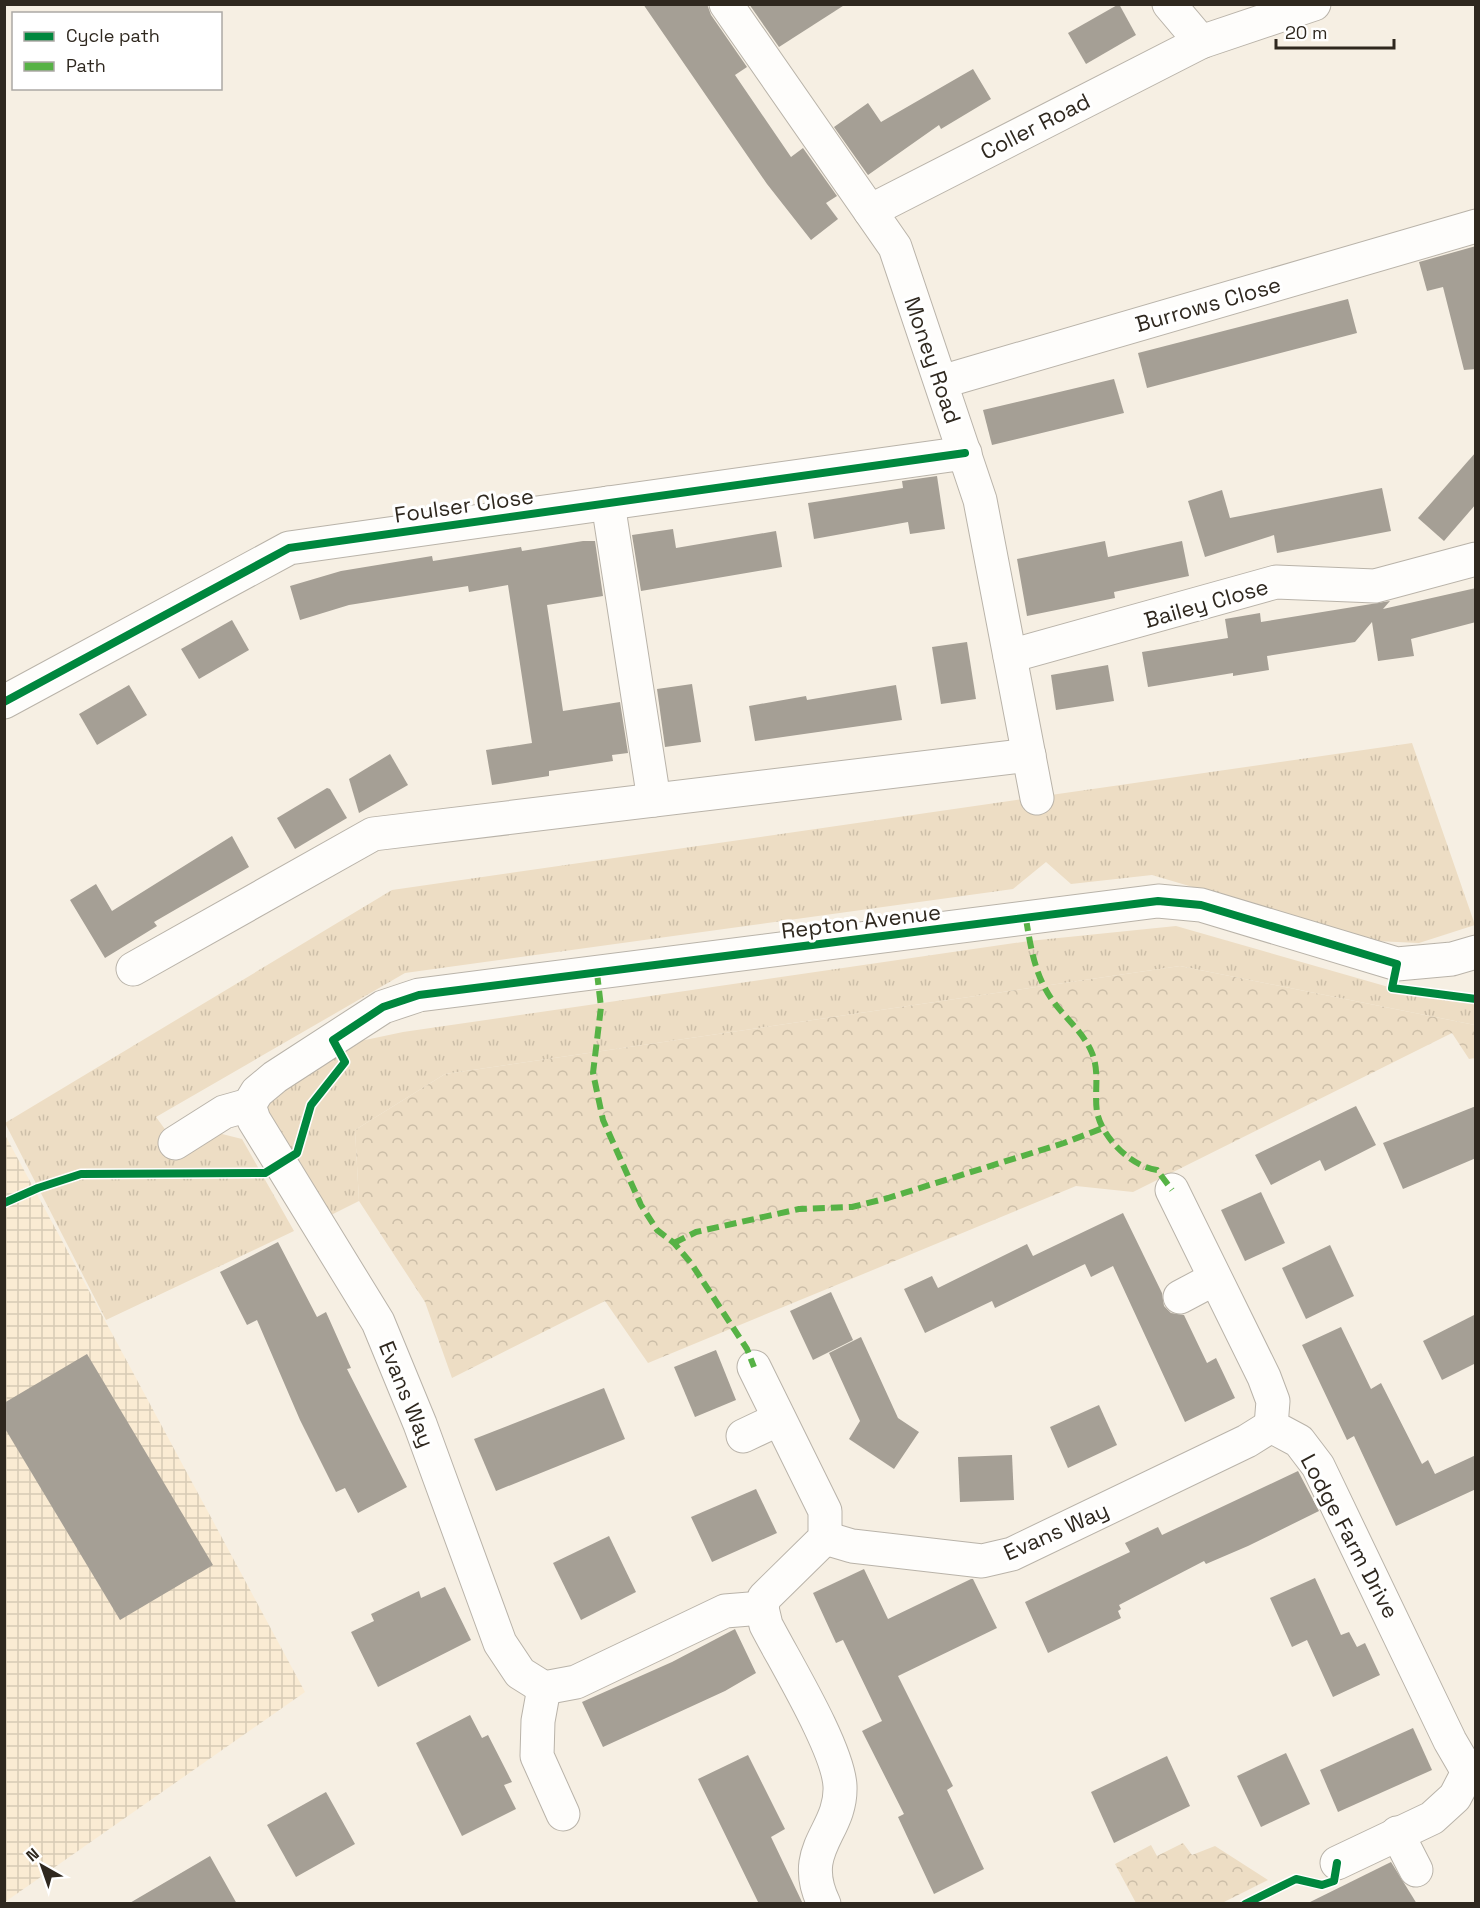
<svg xmlns="http://www.w3.org/2000/svg" width="1480" height="1908" viewBox="0 0 1480 1908" font-family="'Space Grotesk',sans-serif">
	<style>
		.industrial { fill: url(#industrial-grid) }
		.grass { fill: url(#grass-tufts) }
		.forest { fill: url(#forest-crowns) }
		.building { fill: #a59f95 }
		.lines { fill: none; stroke-linecap: round; stroke-linejoin: round }
		.minor-casing { stroke: #b9b3a9; stroke-width: 35 }
		.minor { stroke: #fefdfb; stroke-width: 33 }
		.quiet { stroke: #56b245; stroke-width: 6; stroke-dasharray: 12 6; stroke-linecap: butt }
		.cycleway-casing { stroke: #fff; stroke-width: 11 }
		.cycleway { stroke: #00873e; stroke-width: 8 }
		.labels { text-anchor: middle; dominant-baseline: central; stroke-width: 6; stroke-linejoin: round; paint-order: stroke }
		.street-label { font-size: 22px; fill: #2f281f; stroke: #fff }
	</style>
	<defs>
		<pattern id="industrial-grid" width="8" height="8" patternUnits="userSpaceOnUse" patternTransform="scale(1.5)"><rect width="8" height="8" fill="#faebd3"/><path d="M0 4h8M4 0v8" fill="none" stroke="#d7cab5"/></pattern>
		<pattern id="grass-tufts" width="24" height="20" patternUnits="userSpaceOnUse" patternTransform="scale(1.5)"><rect width="24" height="20" fill="#edddc4"/><path d="M3 7l-1-3M5 7V3M7 7l1-3M15 17l-1-3M17 17v-4M19 17l1-3" fill="none" stroke="#ccbea8"/></pattern>
		<pattern id="forest-crowns" width="20" height="18" patternUnits="userSpaceOnUse" patternTransform="scale(1.5)"><rect width="20" height="18" fill="#edddc4"/><path d="M2 6a3 3 0 1 1 6 0M12 15a3 3 0 1 1 6 0" fill="none" stroke="#ccbea8"/></pattern>
	</defs>
	<rect width="100%" height="100%" fill="#f6efe3"/>
	<polygon class="industrial" points="4,1133 305,1692 5,1902 4,1902"/>
	<g class="grass">
		<polygon points="1412,743 1475,925 1419,943 1375,941 1152,875 1071,884 1046,862 1013,889 405,973 156,1117 175,1143 210,1131 242,1139 294,1231 106,1320 5,1123 392,890"/>
		<polygon points="1176,926 1392,988 1475,999 1475,1025 1180,966 445,1074 355,1130 359,1201 325,1218 264,1122 270,1089 332,1047 403,1032 1029,941"/>
	</g>
	<g class="forest">
		<polygon points="1180,966 1475,1025 1475,1058 1469,1059 1452,1033 1133,1192 1076,1186 648,1363 605,1301 452,1378 425,1302 359,1201 355,1130 445,1074"/>
		<polygon points="1183,1843 1192,1855 1215,1846 1268,1880 1222,1903 1136,1903 1115,1864 1151,1845 1157,1856"/>
	</g>
	<g class="building">
		<polygon points="643,4 707,4 711,15 747,67 735,75 791,157 803,148 837,196 826,203 838,219 811,240 767,184"/>
		<polygon points="749,4 846,4 779,47"/>
		<polygon points="1119,4 1136,35 1086,64 1068,33"/>
		<polygon points="973,69 991,99 941,129 939,125 868,175 834,127 868,103 881,122"/>
		<polygon points="1476,246 1476,369 1464,370 1443,287 1427,291 1419,262"/>
		<polygon points="1348,299 1357,333 1147,388 1138,353"/>
		<polygon points="1114,379 1124,413 992,445 983,410"/>
		<polygon points="1476,452 1476,504 1444,541 1418,518"/>
		<polygon points="937,476 945,529 910,534 908,522 814,539 808,503 903,488 902,481"/>
		<polygon points="1382,488 1391,531 1277,553 1274,535 1205,557 1188,501 1222,490 1230,518"/>
		<polygon points="673,529 676,548 776,531 782,567 641,591 632,535"/>
		<polygon points="583,541 595,541 603,596 547,605 563,711 620,702 628,753 612,755 613,761 549,771 549,776 492,785 486,750 532,743 508,585 469,592 468,586 349,605 300,620 290,586 341,571 432,556 433,561 521,547 522,551"/>
		<polygon points="1105,541 1108,557 1182,541 1189,576 1114,592 1115,598 1027,616 1017,559"/>
		<polygon points="1476,588 1476,622 1411,639 1414,656 1378,661 1372,622 1355,642 1267,656 1269,670 1233,676 1233,673 1148,687 1142,652 1228,638 1225,619 1260,613 1261,622 1390,601 1383,609"/>
		<polygon points="232,620 249,650 199,679 181,649"/>
		<polygon points="967,642 976,699 941,704 932,647"/>
		<polygon points="1108,665 1114,701 1056,710 1051,675"/>
		<polygon points="692,684 701,742 665,747 657,689"/>
		<polygon points="129,685 147,715 97,745 79,714"/>
		<polygon points="896,685 902,720 755,741 749,706 806,696 807,700"/>
		<polygon points="390,754 408,785 359,813 349,779"/>
		<polygon points="327,788 330,789 347,818 295,849 277,818"/>
		<polygon points="232,836 249,867 154,922 157,926 105,958 70,900 96,884 112,911"/>
		<polygon points="1356,1106 1376,1145 1325,1171 1320,1160 1271,1185 1255,1155"/>
		<polygon points="1476,1106 1476,1158 1403,1189 1383,1143"/>
		<polygon points="1261,1192 1285,1243 1245,1261 1221,1210"/>
		<polygon points="1123,1213 1162,1293 1164,1306 1171,1313 1184,1315 1207,1363 1216,1358 1235,1398 1185,1422 1113,1266 1091,1277 1085,1264 995,1308 992,1301 925,1333 904,1289 932,1276 938,1288 1027,1244 1033,1256"/>
		<polygon points="278,1242 317,1317 326,1312 351,1368 347,1369 407,1487 358,1513 345,1488 336,1492 300,1420 257,1320 247,1325 220,1272"/>
		<polygon points="1330,1245 1354,1296 1306,1319 1282,1268"/>
		<polygon points="831,1292 853,1340 813,1360 790,1311"/>
		<polygon points="1476,1314 1476,1363 1442,1380 1423,1341"/>
		<polygon points="1341,1327 1371,1389 1381,1383 1422,1464 1428,1460 1435,1474 1476,1455 1476,1489 1396,1526 1354,1436 1347,1440 1302,1345"/>
		<polygon points="861,1337 898,1418 919,1432 894,1469 849,1439 860,1421 829,1353"/>
		<polygon points="716,1350 736,1400 695,1417 674,1367"/>
		<polygon points="87,1354 213,1565 120,1620 4,1427 4,1403"/>
		<polygon points="604,1388 625,1439 496,1491 474,1439"/>
		<polygon points="1099,1405 1117,1445 1068,1468 1050,1427"/>
		<polygon points="1012,1455 1014,1500 960,1502 958,1457"/>
		<polygon points="1298,1471 1319,1511 1248,1546 1206,1564 1204,1561 1119,1605 1121,1609 1118,1611 1121,1618 1048,1653 1025,1602 1130,1552 1125,1543 1158,1527 1162,1535"/>
		<polygon points="756,1489 777,1533 712,1562 691,1517"/>
		<polygon points="609,1536 636,1592 581,1620 553,1563"/>
		<polygon points="864,1569 888,1619 971,1579 973,1579 997,1628 898,1676 953,1786 947,1790 984,1869 934,1894 898,1817 904,1814 862,1731 882,1721 843,1640 836,1643 813,1593"/>
		<polygon points="1315,1578 1341,1635 1349,1632 1357,1647 1365,1643 1380,1675 1333,1697 1307,1640 1292,1647 1270,1598"/>
		<polygon points="445,1587 471,1640 378,1687 351,1632 374,1621 371,1614 419,1591 421,1598"/>
		<polygon points="735,1629 756,1673 725,1691 603,1747 582,1702 672,1662"/>
		<polygon points="470,1715 482,1738 488,1735 512,1782 504,1785 516,1809 462,1836 416,1743"/>
		<polygon points="1413,1728 1432,1770 1338,1812 1320,1770"/>
		<polygon points="1286,1753 1310,1804 1261,1827 1237,1776"/>
		<polygon points="748,1755 785,1829 771,1837 803,1904 759,1904 698,1779"/>
		<polygon points="1167,1756 1190,1806 1114,1843 1091,1792"/>
		<polygon points="326,1792 355,1844 296,1877 267,1825"/>
		<polygon points="210,1856 237,1904 128,1904 181,1873"/>
		<polygon points="1391,1862 1417,1904 1306,1904"/>
	</g>
	<g class="lines">
		<g class="minor-casing">
			<g id="minor">
				<polyline points="726,4 895,247 980,500 1037,798"/>
				<polyline points="1169,4 1201,42"/>
				<polyline points="870,211 1201,42 1314,4"/>
				<polyline points="941,382 1476,226"/>
				<polyline points="608,503 654,800"/>
				<polyline points="1010,656 1276,582 1375,586 1476,559"/>
				<polyline points="4,702 289,548 965,453"/>
				<polyline points="133,969 373,834 1029,755"/>
				<polyline points="249,1105 254,1120 378,1322 420,1424 500,1643 520,1673 544,1688 576,1682 725,1611 762,1608"/>
				<polyline points="175,1143 224,1112 249,1105 257,1092 275,1077 383,1007 419,995 1158,901 1201,905 1397,964 1452,959 1476,952"/>
				<polyline points="1172,1190 1264,1377 1273,1401 1271,1426 1299,1441 1318,1466 1450,1741 1468,1772 1476,1773"/>
				<polyline points="1180,1297 1214,1279"/>
				<path d="M754,1367l71,144v27l-61,60 -2,10 4,17c19,37 72,123 74,161 2,47 -43,62 -16,118"/>
				<polyline points="743,1436 779,1419"/>
				<polyline points="825,1538 852,1546 982,1561 1012,1554 1247,1441 1271,1426"/>
				<polyline points="544,1688 538,1721 537,1756 563,1814"/>
				<polyline points="1397,1833 1416,1870"/>
				<polyline points="1337,1863 1432,1818 1455,1797 1468,1772"/>
			</g>
		</g>
		<use href="#minor" class="minor"/>
		<g class="quiet">
			<path d="M1026,919c5,30 9,57 27,82 12,17 31,32 39,52 8,20 2,39 5,59 5,26 35,55 60,58l15,20"/>
			<polyline points="597,973 601,1007 593,1073 603,1120 641,1205 657,1230 674,1243 691,1263 747,1349 754,1367"/>
			<polyline points="674,1243 696,1232 799,1209 852,1207 888,1198 1064,1143 1103,1128"/>
		</g>
		<g class="cycleway-casing">
			<g id="cycleway">
				<polyline points="4,702 289,548 965,453"/>
				<polyline points="4,1203 38,1188 81,1174 265,1173 297,1153 311,1105 345,1062 333,1040 383,1007 419,995 1158,901 1201,905 1397,964 1392,988 1476,999"/>
				<polyline points="1245,1904 1296,1879 1322,1885 1334,1881 1337,1863"/>
			</g>
		</g>
		<use href="#cycleway" class="cycleway"/>
	</g>
	<g class="labels">
		<g class="street-label">
			<text transform="translate(1035 126) rotate(-27)">Coller Road</text>
			<text transform="translate(1208 304) rotate(-16)">Burrows Close</text>
			<text transform="translate(933 360) rotate(71)">Money Road</text>
			<text transform="translate(464 505) rotate(-8)">Foulser Close</text>
			<text transform="translate(1206 603) rotate(-16)">Bailey Close</text>
			<text transform="translate(861 921) rotate(-7)">Repton Avenue</text>
			<text transform="translate(407 1394) rotate(68)">Evans Way</text>
			<text transform="translate(1056 1531) rotate(-24)">Evans Way</text>
			<text transform="translate(1350 1536) rotate(62)">Lodge Farm Drive</text>
		</g>
	</g>
	<rect width="1480" height="1908" fill="none" stroke="#2f281f" stroke-width="12"/>
	<rect x="12" y="12" width="210" height="78" fill="#ffffff" stroke="#aca9a5" stroke-width="1.5"/>
	<rect x="24" y="32" width="30" height="9" fill="#00873e" stroke="#aca9a5" stroke-width="1.5"/>
	<text x="66" y="42" font-size="18" fill="#2f281f">Cycle path</text>
	<rect x="24" y="62" width="30" height="9" fill="#56b245" stroke="#aca9a5" stroke-width="1.5"/>
	<text x="66" y="72" font-size="18" fill="#2f281f">Path</text>
	<g transform="translate(42 1866) rotate(320)" stroke="#ffffff" stroke-width="4.5" paint-order="stroke">
	<path d="M0-4.5L10 22L0 15L-10 22Z" fill="#2f281f"/>
	<text y="-9" font-size="16" font-weight="bold" text-anchor="middle" fill="#2f281f">N</text>
	</g>
	<path d="M1276 39v9h118v-9" fill="none" stroke="#2f281f" stroke-width="3"/>
	<text x="1285" y="39" font-size="18" fill="#2f281f" stroke="#ffffff" stroke-width="4.5" paint-order="stroke">20 m</text>
</svg>
